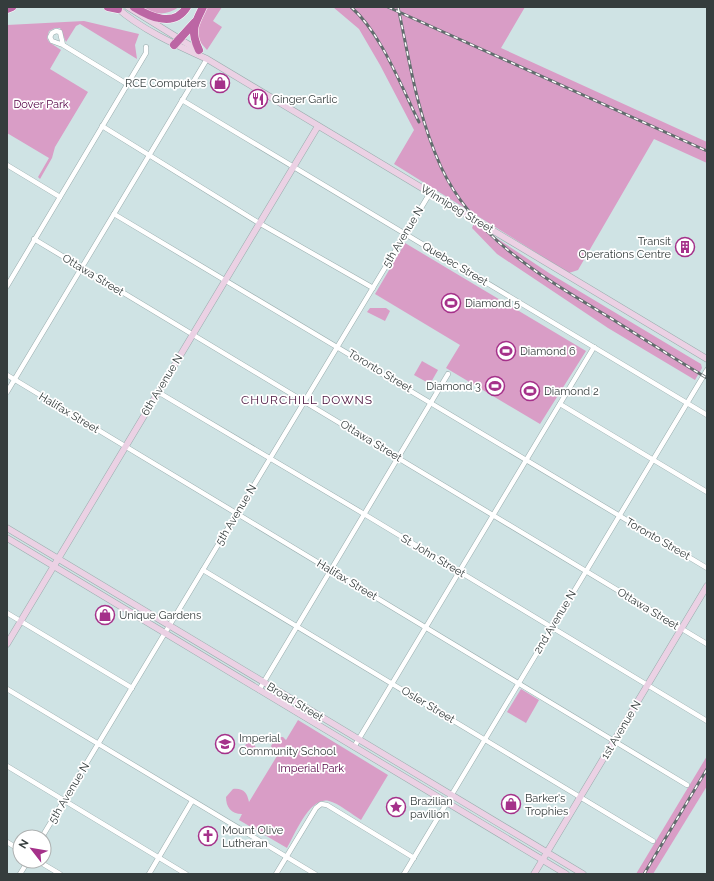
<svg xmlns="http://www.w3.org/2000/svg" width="714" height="881" viewBox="0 0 714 881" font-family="Raleway,sans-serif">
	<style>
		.green { fill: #d99dc6 }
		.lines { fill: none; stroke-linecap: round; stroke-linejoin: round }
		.street-casing { stroke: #99acad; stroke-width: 5.5 }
		.secondary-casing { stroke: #99acad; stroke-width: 7 }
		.highway-casing { stroke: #fff; stroke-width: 9 }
		.street { stroke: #fff; stroke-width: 4.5 }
		.secondary { stroke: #ebd1e4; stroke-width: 6 }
		.highway { stroke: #bc66a4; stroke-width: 8 }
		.rail-casing { stroke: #626d6e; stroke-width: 3 }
		.rail { stroke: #fff; stroke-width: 1.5; stroke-dasharray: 4.5; stroke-linecap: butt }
		.labels { text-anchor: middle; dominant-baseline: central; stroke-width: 3.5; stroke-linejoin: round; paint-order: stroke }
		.poi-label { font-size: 11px; fill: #353d3d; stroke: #fff; text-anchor: start }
		.park-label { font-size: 11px; fill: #540144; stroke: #fff }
		.street-label { font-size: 11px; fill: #353d3d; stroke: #fff }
		.neighbourhood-label { font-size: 12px; letter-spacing: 1px; fill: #49113c; stroke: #fff }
	</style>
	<rect width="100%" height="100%" fill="#cfe3e4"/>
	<g class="green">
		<path d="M139,7h40c-12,9 -27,8 -40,0z"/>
		<polygon points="208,7 222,7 213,21 222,27 207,50 196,37 199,21"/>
		<polygon points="333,7 525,7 501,48 707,142 707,163 654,139 578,270 569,273 394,164 414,130 380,65 359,29"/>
		<polygon points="84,21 139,34 135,45 137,59 80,24 76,26 66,42 60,28 55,28 49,31 47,38 49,42 61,50 50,69 88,92 55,147 52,158 40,179 38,177 49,158 7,133 7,25"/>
		<polygon points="474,223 549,273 701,364 702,368 695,380 608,328 497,254 472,228"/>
		<polygon points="405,243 586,351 540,424 446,368 460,345 375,294"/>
		<polygon points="370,308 386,308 390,311 385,321 367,312"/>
		<polygon points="422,361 438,370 430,384 414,375"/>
		<polygon points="521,689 539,700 526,723 507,712"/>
		<path d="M298,720l90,55 -27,45c-8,-5 -23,-17 -32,-19 -19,-5 -34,33 -42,47l-48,-28 3,-6c-11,0 -16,-7 -16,-17l7,-8c11,-1 14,4 16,13l28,-46 -6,-10 6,-9h6l3,3z"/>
		<circle cx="250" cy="748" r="5.5"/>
		<polygon points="707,756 707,786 653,874 636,874"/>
	</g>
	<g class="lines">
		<g class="street-casing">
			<g id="street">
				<polyline points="63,45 60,32 56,31 52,33 50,37 52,41 63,45 127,84"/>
				<polyline points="182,100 707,415"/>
				<polyline points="102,126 259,223 373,288"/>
				<polyline points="7,165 60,197"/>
				<polyline points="114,214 707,568"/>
				<polyline points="34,239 707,644"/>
				<polyline points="7,286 146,53 146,47"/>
				<polyline points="7,375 687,785"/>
				<polyline points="7,392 207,59"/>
				<polyline points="158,392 364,514 707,721"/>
				<polyline points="560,404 707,492"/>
				<polyline points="203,570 653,841"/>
				<polyline points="7,613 132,688"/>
				<polyline points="7,689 315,874"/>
				<polyline points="259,690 448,374"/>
				<polyline points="354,747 594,347"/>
				<polyline points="7,766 186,874"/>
				<polyline points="42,837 430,193"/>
				<polyline points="7,842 20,850"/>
				<polyline points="38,861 60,874"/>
				<polyline points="20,874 28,861"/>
				<polyline points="149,874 192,801"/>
				<polyline points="276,874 316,808 321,804 327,805 414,858"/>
				<polyline points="404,874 707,370"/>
			</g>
		</g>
		<g class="secondary-casing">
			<g id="secondary">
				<path d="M116,7c26,23 60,38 91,52l500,300"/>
				<polyline points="128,7 199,51"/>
				<polyline points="7,528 583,874"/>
				<polyline points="7,538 566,874"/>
				<polyline points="7,644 318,126"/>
				<polyline points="534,874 707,586"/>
			</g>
		</g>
		<g class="highway-casing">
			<g id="highway">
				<polyline points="108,7 118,9"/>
				<path d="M134,7c16,10 40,21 53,0"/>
				<polyline points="7,9 12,7"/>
				<polyline points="174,45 195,22"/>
				<path d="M199,50c-9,-19 -5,-25 4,-43"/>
			</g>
		</g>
		<use href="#street" class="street"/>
		<use href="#secondary" class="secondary"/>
		<use href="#highway" class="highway"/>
		<g class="rail-casing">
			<g id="rail">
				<path d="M351,7c30,26 50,79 68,115"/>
				<polyline points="388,7 707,151"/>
				<path d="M398,7c12,56 19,107 43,160 34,73 105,112 171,152 32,20 63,40 95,59"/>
				<polyline points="644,874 707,769"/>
			</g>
		</g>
		<use href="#rail" class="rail"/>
	</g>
	<defs>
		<g id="shop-ring" transform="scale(1)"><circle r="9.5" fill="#fff" stroke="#a5318a" stroke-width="1.5"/><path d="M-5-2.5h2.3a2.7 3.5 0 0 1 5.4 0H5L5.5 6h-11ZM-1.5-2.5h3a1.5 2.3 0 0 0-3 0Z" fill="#a5318a"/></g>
		<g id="restaurant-ring" transform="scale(1)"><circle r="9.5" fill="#fff" stroke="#a5318a" stroke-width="1.5"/><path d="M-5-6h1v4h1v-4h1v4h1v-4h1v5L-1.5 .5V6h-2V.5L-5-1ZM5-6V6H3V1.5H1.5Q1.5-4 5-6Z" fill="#a5318a"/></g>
		<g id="building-ring" transform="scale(1)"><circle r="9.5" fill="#fff" stroke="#a5318a" stroke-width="1.5"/><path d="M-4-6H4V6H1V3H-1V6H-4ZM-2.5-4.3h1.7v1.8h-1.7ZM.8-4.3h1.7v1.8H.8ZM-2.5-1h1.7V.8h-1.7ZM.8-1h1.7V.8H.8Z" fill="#a5318a"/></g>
		<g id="stadium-ring" transform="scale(1)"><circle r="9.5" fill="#fff" stroke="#a5318a" stroke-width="1.5"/><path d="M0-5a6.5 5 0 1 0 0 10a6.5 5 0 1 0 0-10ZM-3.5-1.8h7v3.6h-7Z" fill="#a5318a"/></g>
		<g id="school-ring" transform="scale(1)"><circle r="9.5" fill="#fff" stroke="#a5318a" stroke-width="1.5"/><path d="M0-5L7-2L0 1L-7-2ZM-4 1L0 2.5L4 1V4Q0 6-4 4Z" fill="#a5318a"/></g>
		<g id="sight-ring" transform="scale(1)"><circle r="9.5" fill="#fff" stroke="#a5318a" stroke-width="1.5"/><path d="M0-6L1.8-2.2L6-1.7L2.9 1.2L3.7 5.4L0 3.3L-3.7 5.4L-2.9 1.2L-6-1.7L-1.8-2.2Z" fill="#a5318a"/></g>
		<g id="church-ring" transform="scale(1)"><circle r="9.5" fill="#fff" stroke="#a5318a" stroke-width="1.5"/><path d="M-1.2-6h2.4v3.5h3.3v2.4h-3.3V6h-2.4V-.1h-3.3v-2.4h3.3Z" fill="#a5318a"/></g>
	</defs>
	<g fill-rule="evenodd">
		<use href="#shop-ring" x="220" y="83"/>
		<use href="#restaurant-ring" x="258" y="99"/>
		<use href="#building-ring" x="685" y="247"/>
		<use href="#stadium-ring" x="451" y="303"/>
		<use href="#stadium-ring" x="506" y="351"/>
		<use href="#stadium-ring" x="495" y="386"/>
		<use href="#stadium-ring" x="530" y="391"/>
		<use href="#shop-ring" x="105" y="615"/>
		<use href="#school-ring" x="225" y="744"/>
		<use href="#shop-ring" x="511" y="804"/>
		<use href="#sight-ring" x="396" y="807"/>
		<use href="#church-ring" x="208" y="836"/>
	</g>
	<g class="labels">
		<g class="poi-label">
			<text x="206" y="83" text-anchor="end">RCE Computers</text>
			<text x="272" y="99">Ginger Garlic</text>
			<text x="671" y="241" text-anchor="end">Transit<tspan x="671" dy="13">Operations Centre</tspan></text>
			<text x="465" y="303">Diamond 5</text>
			<text x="520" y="351">Diamond 6</text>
			<text x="481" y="386" text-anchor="end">Diamond 3</text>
			<text x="544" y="391">Diamond 2</text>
			<text x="119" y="615">Unique Gardens</text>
			<text x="239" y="738">Imperial<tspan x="239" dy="13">Community School</tspan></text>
			<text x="525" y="798">Barker's<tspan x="525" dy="13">Trophies</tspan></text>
			<text x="410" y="801">Brazilian<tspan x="410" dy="13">pavilion</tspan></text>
			<text x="222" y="830">Mount Olive<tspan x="222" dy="13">Lutheran</tspan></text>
		</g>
		<g class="park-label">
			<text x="41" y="104">Dover Park</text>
			<text x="311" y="768">Imperial Park</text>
		</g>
		<g class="street-label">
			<text transform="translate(457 209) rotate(31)">Winnipeg Street</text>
			<text transform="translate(403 237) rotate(-59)">5th Avenue N</text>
			<text transform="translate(455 264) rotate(31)">Quebec Street</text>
			<text transform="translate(93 275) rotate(31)">Ottawa Street</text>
			<text transform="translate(380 371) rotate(31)">Toronto Street</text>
			<text transform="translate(162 385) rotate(-59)">6th Avenue N</text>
			<text transform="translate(69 413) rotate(31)">Halifax Street</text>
			<text transform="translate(371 441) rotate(31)">Ottawa Street</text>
			<text transform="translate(236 515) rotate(-59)">5th Avenue N</text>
			<text transform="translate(658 539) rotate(30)">Toronto Street</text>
			<text transform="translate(433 556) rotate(31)">St. John Street</text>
			<text transform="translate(347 580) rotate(31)">Halifax Street</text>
			<text transform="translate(648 609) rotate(31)">Ottawa Street</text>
			<text transform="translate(555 622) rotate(-59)">2nd Avenue N</text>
			<text transform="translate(295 702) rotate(31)">Broad Street</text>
			<text transform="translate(428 705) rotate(31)">Osler Street</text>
			<text transform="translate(621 730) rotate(-59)">1st Avenue N</text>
			<text transform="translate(69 793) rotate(-59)">5th Avenue N</text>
		</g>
		<g class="neighbourhood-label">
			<text x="307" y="400">CHURCHILL DOWNS</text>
		</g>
	</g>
	<rect width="714" height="881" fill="none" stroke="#353d3d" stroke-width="16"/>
	<g transform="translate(32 849) rotate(301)"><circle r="19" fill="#ffffff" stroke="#aeb1b1"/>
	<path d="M0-3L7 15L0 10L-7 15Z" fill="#a5318a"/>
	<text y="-6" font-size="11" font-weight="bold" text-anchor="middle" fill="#353d3d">N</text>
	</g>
</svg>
